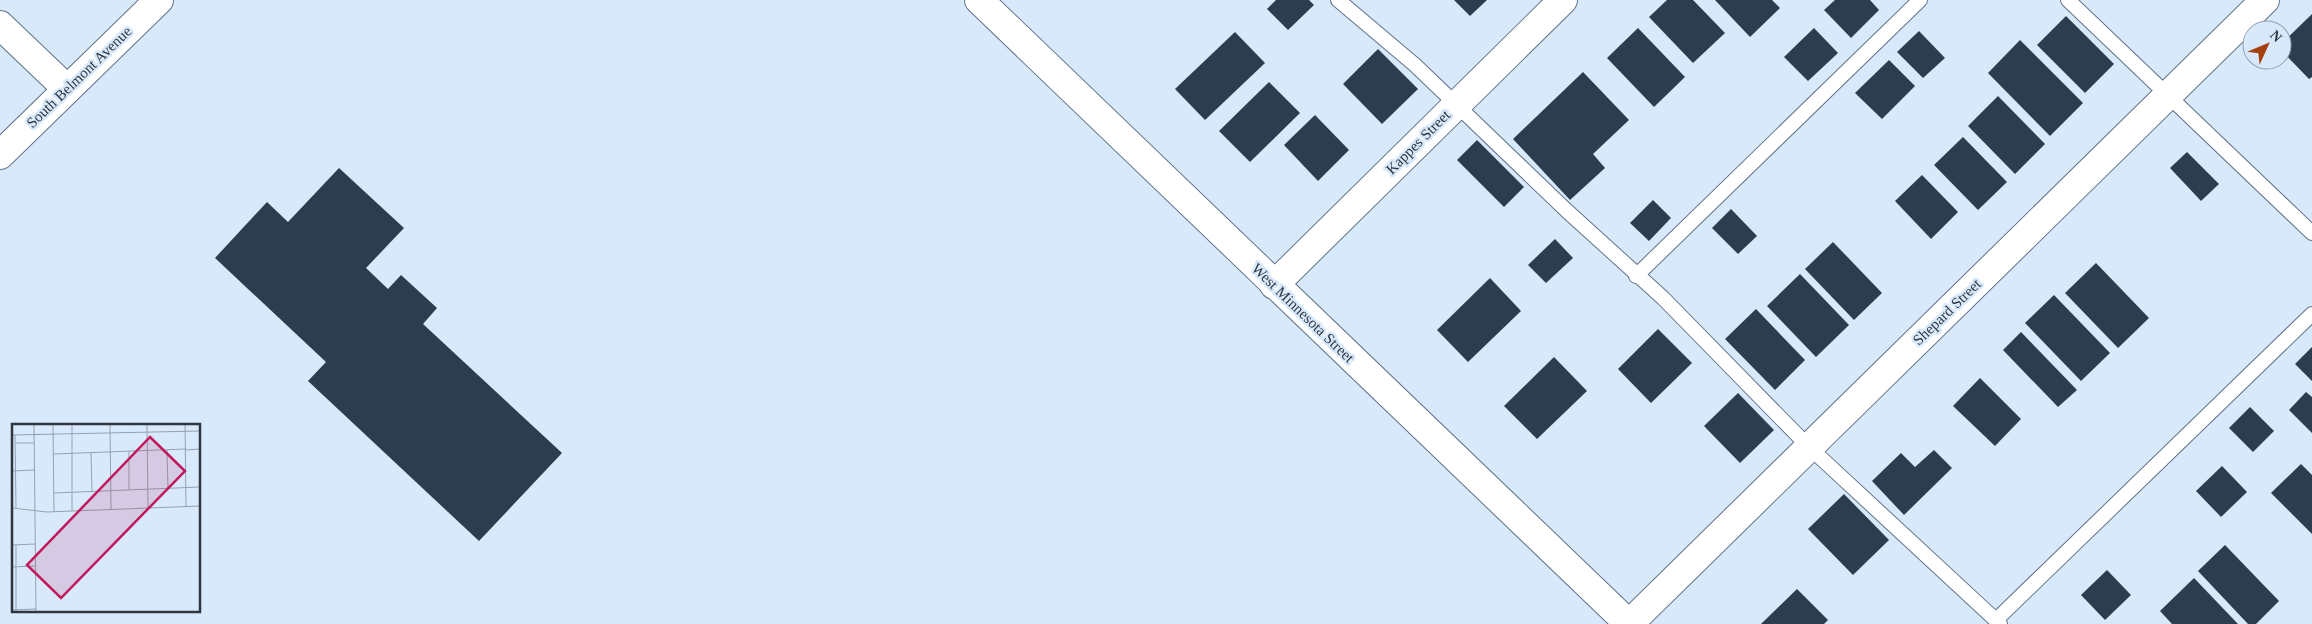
<svg xmlns="http://www.w3.org/2000/svg" width="2312" height="624" viewBox="0 0 2312 624" font-family="'Times New Roman',serif">
	<style>
		.building { fill: #2d3d50 }
		.lines { fill: none; stroke-linecap: round; stroke-linejoin: round }
		.service-casing { stroke: #617388; stroke-width: 16 }
		.minor-casing { stroke: #617388; stroke-width: 30 }
		.tertiary-casing { stroke: #617388; stroke-width: 30 }
		.secondary-casing { stroke: #617388; stroke-width: 30 }
		.service { stroke: #fff; stroke-width: 14 }
		.minor { stroke: #fff; stroke-width: 28 }
		.tertiary { stroke: #fff; stroke-width: 28 }
		.secondary { stroke: #fff; stroke-width: 28 }
		.labels { text-anchor: middle; dominant-baseline: central; stroke-width: 5; stroke-linejoin: round; paint-order: stroke }
		.street-label { font-size: 15px; fill: #2e363f; stroke: #d9e9fc }
		.inset-road { fill: none; stroke: #95a1b0; stroke-width: 1 }
		.view { fill: #c2185b; fill-opacity: 0.15; stroke: #c2185b; stroke-width: 2.5 }
		.inset-edge { fill: none; stroke: #2e363f; stroke-width: 2.5 }
	</style>
	<rect width="100%" height="100%" fill="#d9e9fc"/>
	<g class="building">
		<polygon points="1276,0 1309,0 1314,5 1288,30 1267,9"/>
		<polygon points="1454,0 1487,0 1470,16"/>
		<polygon points="1667,0 1693,0 1725,33 1693,63 1649,17"/>
		<polygon points="1715,0 1772,0 1780,8 1750,37"/>
		<polygon points="1835,0 1870,0 1879,10 1851,38 1824,10"/>
		<polygon points="2312,14 2312,77 2309,79 2282,51 2282,43"/>
		<polygon points="2066,16 2114,64 2085,93 2037,45"/>
		<polygon points="1638,28 1685,77 1654,107 1607,58"/>
		<polygon points="1814,28 1838,53 1808,81 1784,57"/>
		<polygon points="1919,31 1945,58 1923,78 1897,52"/>
		<polygon points="1235,32 1265,63 1205,120 1175,89"/>
		<polygon points="2020,40 2083,103 2050,136 1988,73"/>
		<polygon points="1378,49 1418,89 1382,124 1343,84"/>
		<polygon points="1889,60 1915,86 1882,119 1855,93"/>
		<polygon points="1583,72 1629,120 1593,154 1605,168 1570,200 1513,139"/>
		<polygon points="1269,82 1300,113 1250,162 1219,131"/>
		<polygon points="1998,96 2045,144 2015,174 1968,126"/>
		<polygon points="1315,115 1349,150 1318,181 1284,145"/>
		<polygon points="1963,137 2007,182 1978,210 1934,165"/>
		<polygon points="1477,140 1524,187 1504,207 1457,160"/>
		<polygon points="2187,152 2219,184 2201,201 2170,168"/>
		<polygon points="339,168 404,228 366,268 388,289 401,275 437,308 423,324 562,453 479,541 308,381 326,362 215,258 267,202 288,222"/>
		<polygon points="1922,175 1958,212 1931,239 1895,201"/>
		<polygon points="1653,200 1671,218 1649,241 1630,223"/>
		<polygon points="1731,209 1757,236 1738,254 1712,228"/>
		<polygon points="1555,239 1573,258 1546,283 1528,265"/>
		<polygon points="1833,242 1882,293 1854,320 1805,269"/>
		<polygon points="2096,263 2149,318 2118,348 2065,293"/>
		<polygon points="1800,274 1849,325 1816,357 1767,306"/>
		<polygon points="1490,278 1521,311 1468,362 1437,330"/>
		<polygon points="2054,295 2110,353 2081,381 2025,323"/>
		<polygon points="1756,309 1805,360 1775,390 1725,339"/>
		<polygon points="1658,329 1692,363 1651,403 1618,369"/>
		<polygon points="2021,332 2077,390 2058,407 2003,350"/>
		<polygon points="2312,347 2312,381 2295,364"/>
		<polygon points="1554,357 1587,391 1537,439 1504,406"/>
		<polygon points="1980,378 2021,419 1995,446 1953,406"/>
		<polygon points="2306,392 2312,397 2312,433 2289,410"/>
		<polygon points="1738,393 1774,430 1740,463 1704,426"/>
		<polygon points="2250,407 2274,431 2253,452 2229,428"/>
		<polygon points="1934,450 1952,468 1904,515 1872,481 1901,453 1915,467"/>
		<polygon points="2301,464 2312,475 2312,534 2271,493"/>
		<polygon points="2222,466 2247,492 2221,517 2196,491"/>
		<polygon points="1844,494 1889,540 1853,575 1808,529"/>
		<polygon points="2225,545 2279,601 2256,624 2248,624 2198,571"/>
		<polygon points="2107,570 2131,595 2105,620 2081,595"/>
		<polygon points="2194,578 2238,624 2172,624 2160,611"/>
		<polygon points="1797,589 1828,620 1824,624 1761,624"/>
	</g>
	<g class="lines">
		<g class="service-casing">
			<g id="service">
				<polyline points="1338,0 1415,65 1567,211 1663,298 1809,447 2000,624"/>
				<polyline points="2068,0 2312,233"/>
				<polyline points="1636,276 1920,0"/>
				<polyline points="1996,620 2312,314"/>
			</g>
		</g>
		<g class="minor-casing">
			<g id="minor">
				<polyline points="0,25 67,89"/>
				<polyline points="1274,285 1563,0"/>
				<polyline points="1629,624 2265,0"/>
			</g>
		</g>
		<g class="tertiary-casing">
			<polyline id="tertiary" points="979,0 1629,624"/>
		</g>
		<g class="secondary-casing">
			<polyline id="secondary" points="0,155 159,0"/>
		</g>
		<use href="#service" class="service"/>
		<use href="#minor" class="minor"/>
		<use href="#tertiary" class="tertiary"/>
		<use href="#secondary" class="secondary"/>
	</g>
	<g class="labels">
		<g class="street-label">
			<text transform="translate(79 77) rotate(-44)">South Belmont Avenue</text>
			<text transform="translate(1418 142) rotate(-45)">Kappes Street</text>
			<text transform="translate(1947 312) rotate(-44)">Shepard Street</text>
			<text transform="translate(1303 313) rotate(44)">West Minnesota Street</text>
		</g>
	</g>
	<g transform="translate(12 424)">
		<rect width="188" height="188" fill="#d9e9fc"/>
		<path class="inset-road" d="M22,0l2,187M41,0l1,88M60,0v87M98,0l1,86M135,0l1,84M173,0l1,83M0,11l188,-4M3,11l1,73M4,19h18M155,26l1,38M173,26l15,-1M117,27v38M79,29l1,38M42,30l131,-5M0,47l23,-1M42,69l146,-6M0,84l35,4 153,-6M0,121l23,-1M0,143l23,-1M0,186l24,-1M4,187v-66"/>
		<path class="view" d="M138,13l35,34 -124,127 -34,-33z"/>
		<rect width="188" height="188" class="inset-edge"/>
	</g>
	<g transform="translate(2267 45) rotate(46)"><circle r="24" fill="#d9e9fc" stroke="#95a1b0"/>
	<path d="M0-4L9 19L0 12L-9 19Z" fill="#a5410d"/>
	<text y="-8" font-size="14" font-weight="bold" text-anchor="middle" fill="#2e363f">N</text>
	</g>
</svg>
